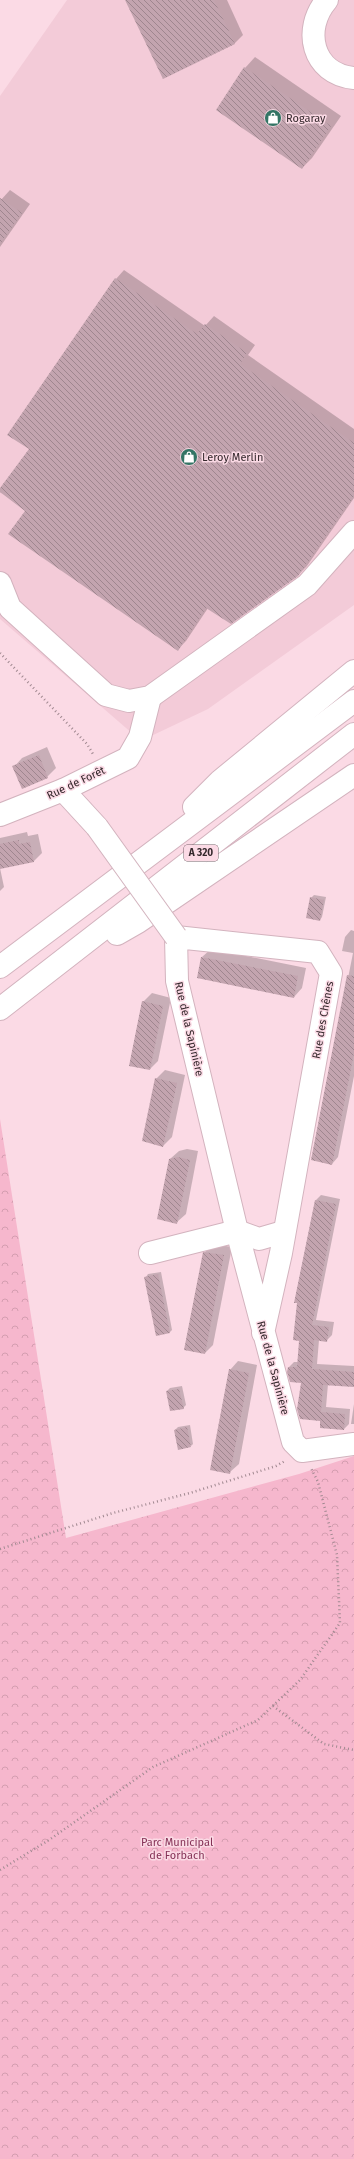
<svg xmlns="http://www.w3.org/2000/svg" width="354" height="2159" viewBox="0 0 354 2159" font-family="'Fira Sans',sans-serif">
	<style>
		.built { fill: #f3cbd8 }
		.forest { fill: url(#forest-crowns) }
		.shadow { fill: #0003 }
		.building { fill: url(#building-back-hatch) }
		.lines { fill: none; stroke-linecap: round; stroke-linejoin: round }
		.minor-casing { stroke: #d3b3be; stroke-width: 24 }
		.highway-casing { stroke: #d3b3be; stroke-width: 24 }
		.path { stroke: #a18991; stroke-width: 2.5; stroke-dasharray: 1 3; stroke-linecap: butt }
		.minor { stroke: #fff; stroke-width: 22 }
		.highway { stroke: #fff; stroke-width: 22 }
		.minor-bridge-casing { stroke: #d3b3be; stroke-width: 24; stroke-linecap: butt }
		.minor-bridge { stroke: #fff; stroke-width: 22 }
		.labels { text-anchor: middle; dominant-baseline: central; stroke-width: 3; stroke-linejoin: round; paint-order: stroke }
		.shield { fill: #fbdae5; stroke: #705d64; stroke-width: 1 }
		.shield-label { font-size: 10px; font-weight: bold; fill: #34282c }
		.poi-label { font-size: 11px; fill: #34282c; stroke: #fbdae5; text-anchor: start }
		.street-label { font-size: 11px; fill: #34282c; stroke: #fbdae5 }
		.park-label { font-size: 11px; fill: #853156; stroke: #fbdae5 }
	</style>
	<defs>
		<pattern id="forest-crowns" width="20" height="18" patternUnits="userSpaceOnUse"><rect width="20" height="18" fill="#f6b7cd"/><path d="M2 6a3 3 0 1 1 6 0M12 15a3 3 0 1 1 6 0" fill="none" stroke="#d49db0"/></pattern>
		<pattern id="building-back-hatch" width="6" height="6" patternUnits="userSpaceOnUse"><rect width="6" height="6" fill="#c3a4af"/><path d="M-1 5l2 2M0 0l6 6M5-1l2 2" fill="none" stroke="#9f868f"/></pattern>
	</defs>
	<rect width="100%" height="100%" fill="#fbdae5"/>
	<polygon class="built" points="67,0 354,0 354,605 208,709 149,737 133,734 0,619 0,96"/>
	<polygon class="forest" points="0,1119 66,1538 299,1474 354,1456 354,2159 0,2159"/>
	<g class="shadow">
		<polygon points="126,0 227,0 243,35 234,44"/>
		<polygon points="255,57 341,116 312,158 302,168 217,110 245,68"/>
		<polygon points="10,190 30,204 0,247 0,201"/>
		<polygon points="124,270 205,326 214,316 255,345 248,355 354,429 354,498 307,566 298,575 208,608 186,641 177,650 26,511 0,491 30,449 116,279"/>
		<polygon points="47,747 56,768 47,777 14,767 22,758"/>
		<polygon points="27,832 28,836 38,834 42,853 34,861 0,868 4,887 0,891 0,838"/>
		<polygon points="314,895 326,897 322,917 320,920 311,898"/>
		<polygon points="351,930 354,931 354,1076 338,1157 332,1164 312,1159 353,953 342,951 345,937"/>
		<polygon points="211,949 306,968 302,988 294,997 202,957"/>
		<polygon points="152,993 171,998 158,1061 150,1069 143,1002"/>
		<polygon points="165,1070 185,1075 172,1137 163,1146 156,1079"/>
		<polygon points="187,1149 198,1151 186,1214 177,1222 170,1159 179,1151"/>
		<polygon points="321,1195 340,1199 316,1320 334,1322 332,1335 327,1340 319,1340 317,1364 354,1366 354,1386 328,1384 326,1407 350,1409 349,1424 344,1429 321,1420 302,1382 289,1367 294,1362 299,1362 300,1340 298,1302 295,1302 316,1200"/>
		<polygon points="213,1244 232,1247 213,1345 205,1353 204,1253"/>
		<polygon points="161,1272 172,1330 169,1333 146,1277 148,1274"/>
		<polygon points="238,1361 257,1365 239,1464 230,1472 230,1370"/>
		<polygon points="182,1386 186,1405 183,1408 167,1391 170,1388"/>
		<polygon points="354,1404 354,1424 351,1424"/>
		<polygon points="190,1425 193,1444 191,1446 175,1430 178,1427"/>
	</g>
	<g class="building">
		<polygon points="125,0 214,0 235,44 163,79"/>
		<polygon points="244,67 331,126 302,169 216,110"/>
		<polygon points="0,198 22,213 0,244"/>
		<polygon points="115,278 197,334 205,324 247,353 240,364 354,443 354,496 298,576 231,624 206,608 178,651 8,534 25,511 0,492 0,488 29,449 7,435"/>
		<polygon points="39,755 48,778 22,789 12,766"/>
		<polygon points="19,840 19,844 30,842 34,862 0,869 0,844"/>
		<polygon points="310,897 324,900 320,921 306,918"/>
		<polygon points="201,957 298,976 294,998 197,978"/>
		<polygon points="347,975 354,976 354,1053 332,1165 311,1160"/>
		<polygon points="142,1001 163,1006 150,1070 129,1066"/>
		<polygon points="155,1078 177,1083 163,1147 142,1141"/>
		<polygon points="178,1157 190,1160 177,1224 157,1219 169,1159"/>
		<polygon points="315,1200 336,1204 312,1325 329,1327 327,1342 314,1340 312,1369 354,1372 354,1387 323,1385 321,1412 345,1414 344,1430 320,1428 320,1421 300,1419 297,1409 301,1383 290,1382 287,1372 288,1367 297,1367 299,1341 293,1340 297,1303 294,1303"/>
		<polygon points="203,1252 224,1255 205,1354 184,1350"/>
		<polygon points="158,1274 170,1333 156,1336 144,1277"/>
		<polygon points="229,1369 249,1373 230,1474 210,1470"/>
		<polygon points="179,1389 184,1409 170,1411 166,1391"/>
		<polygon points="187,1427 191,1447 178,1450 174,1430"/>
	</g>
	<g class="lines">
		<g class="minor-casing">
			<g id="minor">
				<path d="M327,0c-25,29 -15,74 27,78"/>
				<polyline points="0,583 10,608 106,695 129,701 150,697 307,585 354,532"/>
				<polyline points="63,790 97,827"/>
				<polyline points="0,815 63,790 128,758 140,737 150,697"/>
				<polyline points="150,1253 237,1231 259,1239 283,1232"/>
				<polyline points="263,1333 281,1253 331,973 318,952 176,937 177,981 237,1231 293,1442 302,1451 354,1444"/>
			</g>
		</g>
		<g class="highway-casing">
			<g id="highway">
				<polyline points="194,807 220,781 354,671"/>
				<polyline points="117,934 138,922 354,775"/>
				<polyline points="0,967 354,701"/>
				<polyline points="0,1009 354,734"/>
			</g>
		</g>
		<g class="path">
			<polyline points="0,653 87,744 93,754"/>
			<polyline points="0,1549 113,1513 190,1493 276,1466 285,1461"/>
			<polyline points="273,1706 324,1744 354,1750"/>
			<polyline points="0,1870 49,1840 153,1767 258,1720 300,1680 340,1623 337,1555 318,1482 311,1468"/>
		</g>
		<use href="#minor" class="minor"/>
		<use href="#highway" class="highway"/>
		<g class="minor-bridge-casing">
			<polyline id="minor-bridge" points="97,827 176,937"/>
		</g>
		<use href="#minor-bridge" class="minor-bridge"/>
	</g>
	<defs>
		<g id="shop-disc" transform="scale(0.9)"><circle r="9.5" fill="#337565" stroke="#fbdae5"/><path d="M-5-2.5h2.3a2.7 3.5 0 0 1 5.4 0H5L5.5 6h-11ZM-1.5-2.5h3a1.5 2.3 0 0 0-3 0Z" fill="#fff"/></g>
	</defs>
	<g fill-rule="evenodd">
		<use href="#shop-disc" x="273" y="118"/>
		<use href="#shop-disc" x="189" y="457"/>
	</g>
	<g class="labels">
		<rect class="shield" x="184" y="845" width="34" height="16" rx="3"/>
		<g class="shield-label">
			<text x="201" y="853">A 320</text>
		</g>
		<g class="poi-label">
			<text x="286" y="118">Rogaray</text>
			<text x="202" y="457">Leroy Merlin</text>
		</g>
		<g class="street-label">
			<text transform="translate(76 783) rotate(-25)">Rue de Forêt</text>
			<text transform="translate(323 1020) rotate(-80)">Rue des Chênes</text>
			<text transform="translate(189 1029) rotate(77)">Rue de la Sapinière</text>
			<text transform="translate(273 1368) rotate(75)">Rue de la Sapinière</text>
		</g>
		<g class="park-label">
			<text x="177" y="1842">Parc Municipal<tspan x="177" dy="13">de Forbach</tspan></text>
		</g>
	</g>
</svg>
